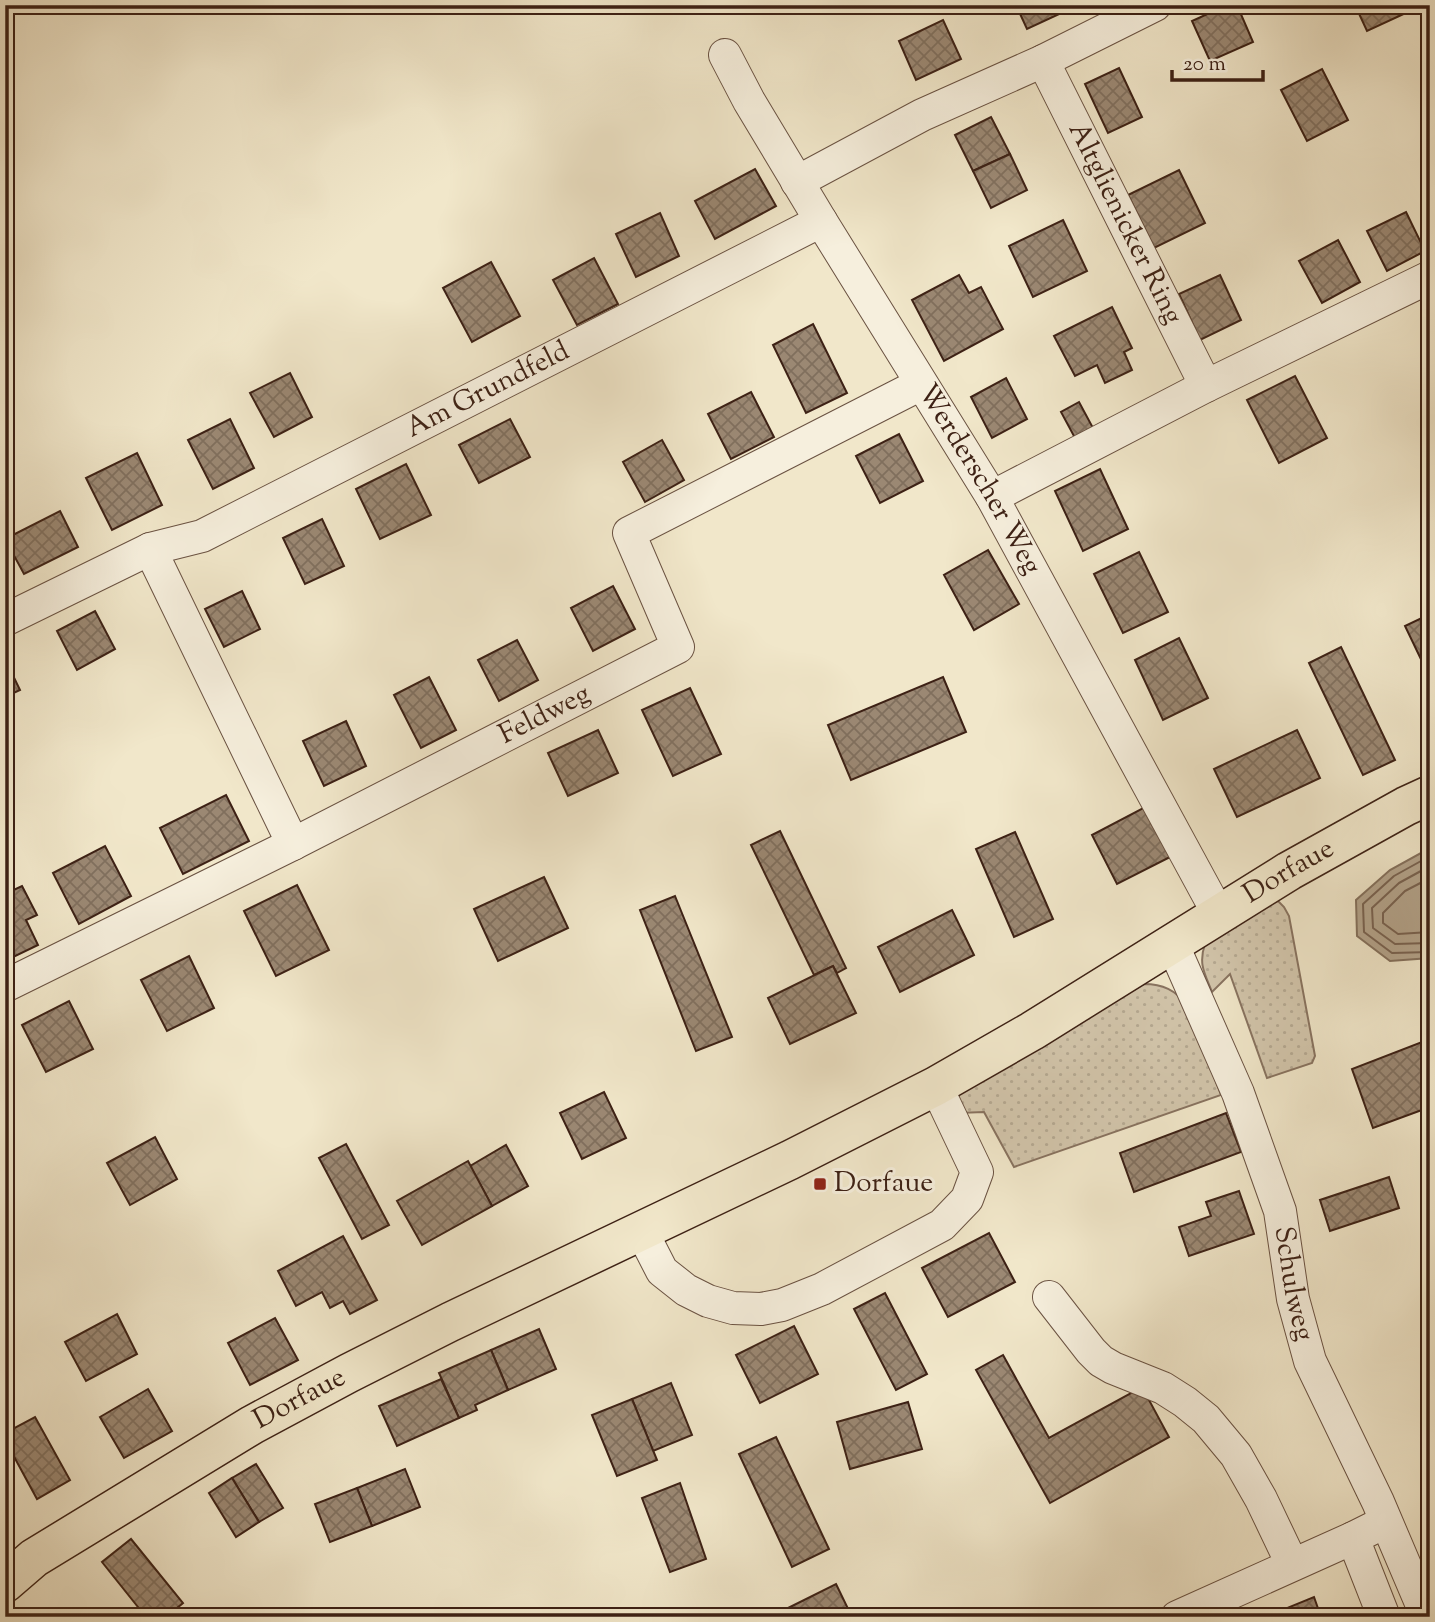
<svg xmlns="http://www.w3.org/2000/svg" width="1435" height="1622" viewBox="0 0 1435 1622" font-family="'Sorts Mill Goudy',serif">
	<style>
		.grass { fill: url(#grass-dots); stroke: #887360; stroke-width: 2 }
		.water { fill: #b4a48c; stroke: #84705c; stroke-width: 2 }
		.lines { fill: none; stroke-linecap: round; stroke-linejoin: round }
		.shore { stroke: #786250; stroke-width: 2 }
		.building { fill: url(#building-cross-hatch); stroke: #3d2115; stroke-width: 2 }
		.minor-casing { stroke: #6a5242; stroke-width: 34 }
		.major-casing { stroke: #3d2115; stroke-width: 41 }
		.minor { stroke: #f6efdd; stroke-width: 32 }
		.major { stroke: #f1e7ca; stroke-width: 38 }
		.poi-dot { fill: #8f2418; stroke: #f6efdd; stroke-width: 2.5 }
		.labels { text-anchor: middle; dominant-baseline: central; stroke-width: 6; stroke-linejoin: round; paint-order: stroke }
		.street-label { font-size: 28px; fill: #3d2115; stroke: #f6efdd }
		.poi-label { font-size: 28px; fill: #3d2115; stroke: #f6efdd; text-anchor: start }
	</style>
	<defs>
		<pattern id="grass-dots" width="8" height="8" patternUnits="userSpaceOnUse" patternTransform="scale(1.75)"><rect width="8" height="8" fill="#d2c5ab"/><path d="M2 2h.1M6 6h.1" fill="none" stroke="#b5a992" stroke-width="1.8" stroke-linecap="round"/></pattern>
		<pattern id="building-cross-hatch" width="8" height="8" patternUnits="userSpaceOnUse" patternTransform="scale(1.75)"><rect width="8" height="8" fill="#9b8873"/><path d="M0 0l8 8M0 8l8-8" fill="none" stroke="#806f5d"/></pattern>
	</defs>
	<rect width="100%" height="100%" fill="#f1e7ca"/>
	<filter id="stains"><feTurbulence type="fractalNoise" baseFrequency=".00286" numOctaves="4"/><feColorMatrix values="0 0 0 0 .2 0 0 0 0 .09 0 0 0 0 .02 0 0 0 .5 -.17"/></filter>
	<radialGradient id="worn" r=".72"><stop offset=".6" stop-color="#630" stop-opacity="0"/><stop offset="1" stop-color="#630" stop-opacity=".3"/></radialGradient>
	<g class="grass">
		<path d="M1278,901l6,6 5,9 26,140 -3,7 -45,15 -37,-104 -18,18c-7,-18 -14,-28 -7,-48l65,-42z"/>
		<path d="M1144,984c19,0 31,6 43,21l34,90 -207,72 -30,-55 -26,1 -2,-10 3,-9z"/>
	</g>
	<polygon class="water" points="1430,848 1430,958 1390,961 1357,936 1356,900 1390,870"/>
	<g class="lines">
		<g class="shore">
			<polyline points="1430,856 1394,876 1363,904 1364,932 1392,953 1430,952"/>
			<polyline points="1430,866 1399,883 1372,908 1373,928 1395,944 1430,943"/>
			<polyline points="1430,878 1405,891 1383,913 1383,923 1398,934 1430,932"/>
		</g>
	</g>
	<g class="building">
		<polygon points="1016,5 1068,5 1070,9 1027,29"/>
		<polygon points="1227,5 1237,5 1253,42 1210,61 1192,21"/>
		<polygon points="1355,5 1423,5 1367,31"/>
		<polygon points="943,20 961,59 916,80 899,41"/>
		<polygon points="1119,68 1142,117 1108,133 1085,84"/>
		<polygon points="1322,69 1348,120 1307,141 1281,90"/>
		<polygon points="991,117 1010,154 973,171 955,135"/>
		<polygon points="1010,154 1027,190 991,208 973,171"/>
		<polygon points="755,169 776,206 715,239 695,201"/>
		<polygon points="1179,170 1205,223 1154,248 1128,195"/>
		<polygon points="1406,212 1425,251 1387,271 1367,231"/>
		<polygon points="660,213 679,256 636,277 616,234"/>
		<polygon points="1063,220 1087,271 1033,297 1009,246"/>
		<polygon points="1338,240 1360,282 1322,303 1299,261"/>
		<polygon points="594,258 618,304 577,325 553,280"/>
		<polygon points="491,262 520,316 472,342 443,288"/>
		<polygon points="959,275 969,293 981,287 1003,329 944,361 912,300"/>
		<polygon points="1220,275 1241,320 1200,340 1179,294"/>
		<polygon points="1112,307 1132,348 1124,352 1132,370 1105,383 1097,365 1075,376 1054,336"/>
		<polygon points="813,324 847,393 806,413 773,345"/>
		<polygon points="290,373 312,417 274,437 250,393"/>
		<polygon points="1295,376 1327,438 1279,463 1247,400"/>
		<polygon points="1006,378 1027,419 992,438 971,397"/>
		<polygon points="751,392 774,437 731,459 708,414"/>
		<polygon points="1079,402 1093,428 1075,438 1061,412"/>
		<polygon points="230,419 254,468 213,489 188,440"/>
		<polygon points="510,419 530,457 479,483 459,445"/>
		<polygon points="899,434 923,481 880,503 856,456"/>
		<polygon points="662,440 684,480 645,502 623,462"/>
		<polygon points="137,453 162,505 112,530 86,478"/>
		<polygon points="406,464 431,515 380,539 356,489"/>
		<polygon points="1100,469 1128,529 1083,551 1055,491"/>
		<polygon points="60,511 78,547 24,574 5,539"/>
		<polygon points="322,519 344,566 305,584 283,538"/>
		<polygon points="988,550 1019,604 974,630 944,575"/>
		<polygon points="1139,552 1168,612 1123,633 1094,574"/>
		<polygon points="613,586 635,629 593,651 571,608"/>
		<polygon points="242,591 260,629 224,647 205,609"/>
		<polygon points="95,611 115,649 77,670 57,631"/>
		<polygon points="1430,614 1430,678 1405,626"/>
		<polygon points="1179,638 1208,698 1163,720 1135,660"/>
		<polygon points="517,640 538,680 499,701 478,660"/>
		<polygon points="1341,647 1395,760 1363,775 1309,663"/>
		<polygon points="5,659 20,690 5,697"/>
		<polygon points="429,677 456,730 421,748 394,695"/>
		<polygon points="943,677 966,732 851,780 828,725"/>
		<polygon points="690,688 721,754 673,776 642,710"/>
		<polygon points="346,721 366,766 324,786 303,741"/>
		<polygon points="598,730 618,773 568,796 548,753"/>
		<polygon points="1297,730 1320,778 1237,817 1214,769"/>
		<polygon points="226,795 249,841 183,874 160,828"/>
		<polygon points="1149,805 1174,855 1117,884 1092,835"/>
		<polygon points="780,831 846,968 837,973 833,966 814,975 751,845"/>
		<polygon points="1015,832 1053,919 1014,937 976,849"/>
		<polygon points="105,846 131,896 79,924 53,873"/>
		<polygon points="544,877 568,928 498,961 474,909"/>
		<polygon points="297,885 329,950 276,976 244,911"/>
		<polygon points="22,886 37,915 26,920 38,945 5,961 5,894"/>
		<polygon points="675,896 732,1037 696,1051 640,910"/>
		<polygon points="952,910 974,955 900,992 878,947"/>
		<polygon points="189,956 214,1008 167,1031 141,980"/>
		<polygon points="833,966 856,1013 790,1044 768,998"/>
		<polygon points="69,1001 93,1049 46,1072 22,1025"/>
		<polygon points="1422,1042 1430,1062 1430,1107 1373,1128 1352,1069"/>
		<polygon points="604,1092 626,1138 582,1159 560,1113"/>
		<polygon points="1226,1113 1241,1152 1134,1192 1120,1153"/>
		<polygon points="155,1137 177,1179 130,1205 107,1163"/>
		<polygon points="346,1144 389,1225 362,1239 319,1158"/>
		<polygon points="506,1145 528,1186 492,1206 470,1166"/>
		<polygon points="468,1161 492,1206 422,1245 397,1201"/>
		<polygon points="1389,1177 1399,1208 1330,1231 1320,1200"/>
		<polygon points="1239,1191 1254,1234 1189,1256 1179,1227 1211,1216 1206,1202"/>
		<polygon points="989,1233 1015,1282 948,1317 922,1268"/>
		<polygon points="343,1236 377,1300 350,1314 343,1301 330,1308 322,1292 296,1306 278,1271"/>
		<polygon points="885,1293 927,1374 896,1390 854,1309"/>
		<polygon points="117,1314 137,1354 86,1381 65,1342"/>
		<polygon points="275,1318 298,1360 250,1385 228,1343"/>
		<polygon points="794,1326 818,1374 760,1403 736,1355"/>
		<polygon points="539,1329 556,1369 508,1390 491,1350"/>
		<polygon points="491,1350 508,1390 475,1405 477,1410 459,1418 439,1373"/>
		<polygon points="1003,1355 1049,1438 1142,1387 1169,1437 1050,1503 976,1370"/>
		<polygon points="441,1379 459,1418 397,1446 379,1406"/>
		<polygon points="671,1383 692,1435 653,1451 632,1399"/>
		<polygon points="148,1389 172,1431 124,1458 100,1417"/>
		<polygon points="632,1399 657,1460 617,1476 592,1415"/>
		<polygon points="908,1402 922,1449 850,1469 837,1422"/>
		<polygon points="35,1417 70,1480 37,1499 5,1440 5,1433"/>
		<polygon points="776,1437 829,1549 792,1567 739,1454"/>
		<polygon points="256,1464 283,1508 259,1522 232,1478"/>
		<polygon points="405,1469 420,1507 372,1526 357,1488"/>
		<polygon points="232,1478 259,1522 236,1537 209,1493"/>
		<polygon points="680,1483 706,1559 670,1572 642,1498"/>
		<polygon points="357,1488 372,1526 330,1542 315,1504"/>
		<polygon points="131,1539 183,1603 166,1617 146,1617 102,1562"/>
		<polygon points="836,1584 852,1617 770,1617"/>
		<polygon points="1314,1597 1321,1617 1265,1617"/>
	</g>
	<g class="lines">
		<g class="minor-casing">
			<g id="minor">
				<path id="s1" d="M725,55l24,46 72,120 171,276 227,418"/>
				<path id="s2" d="M1043,61l163,325"/>
				<polyline points="797,182 922,115 1043,61 1155,5"/>
				<polyline points="992,497 1206,386 1430,277"/>
				<polyline points="150,549 293,844"/>
				<path id="s3" d="M5,620l145,-71 52,-13 619,-315"/>
				<path id="s4" d="M1172,944l7,15 59,134 42,118 13,88 17,62 68,141 49,115"/>
				<path id="s5" d="M5,986l288,-142 385,-197 -49,-114 292,-149"/>
				<polyline points="642,1232 662,1271 686,1290 708,1301 733,1308 761,1309 782,1305 822,1289 942,1225 967,1199 977,1172 936,1086"/>
				<polyline points="1049,1297 1091,1351 1101,1361 1113,1368 1163,1388 1185,1402 1206,1419 1236,1455 1261,1499 1292,1564"/>
				<polyline points="1373,1528 1353,1538 1384,1617"/>
				<polyline points="1177,1617 1353,1538"/>
			</g>
		</g>
		<g class="major-casing">
			<g id="major">
				<path id="s6" d="M5,1583l29,-25 218,-133 97,-52 101,-51 340,-162 146,-74 96,-55 257,-160 117,-65 24,-11"/>
			</g>
		</g>
		<use href="#minor" class="minor"/>
		<use href="#major" class="major"/>
	</g>
	<rect class="poi-dot" x="813" y="1177" width="14" height="14" rx="3.5"/>
	<g class="labels">
		<g class="street-label">
			<text stroke="none"><textPath href="#s2" startOffset="182">Altglienicker Ring</textPath></text>
			<text stroke="none"><textPath href="#s3" startOffset="536">Am Grundfeld</textPath></text>
			<text stroke="none"><textPath href="#s1" startOffset="495">Werderscher Weg</textPath></text>
			<text stroke="none"><textPath href="#s5" startOffset="604">Feldweg</textPath></text>
			<text stroke="none"><textPath href="#s6" startOffset="1470">Dorfaue</textPath></text>
			<text stroke="none"><textPath href="#s4" startOffset="362">Schulweg</textPath></text>
			<text stroke="none"><textPath href="#s6" startOffset="348">Dorfaue</textPath></text>
		</g>
		<g class="poi-label">
			<text x="834" y="1184">Dorfaue</text>
		</g>
	</g>
	<rect width="1435" height="1622" fill="none" stroke="#f1e7ca" stroke-width="28"/>
	<rect x="7" y="7" width="1421" height="1608" fill="none" stroke="#3d2115" stroke-width="3.5"/>
	<rect x="14" y="14" width="1407" height="1594" fill="none" stroke="#3d2115" stroke-width="2"/>
	<path d="M1172 70v10h91v-10" fill="none" stroke="#3d2115" stroke-width="3.5"/>
	<text x="1183" y="70" font-size="21" fill="#3d2115" stroke="#f6efdd" stroke-width="5" paint-order="stroke">20 m</text>
	<rect width="100%" height="100%" filter="url(#stains)"/>
	<rect width="100%" height="100%" fill="url(#worn)"/>
</svg>
